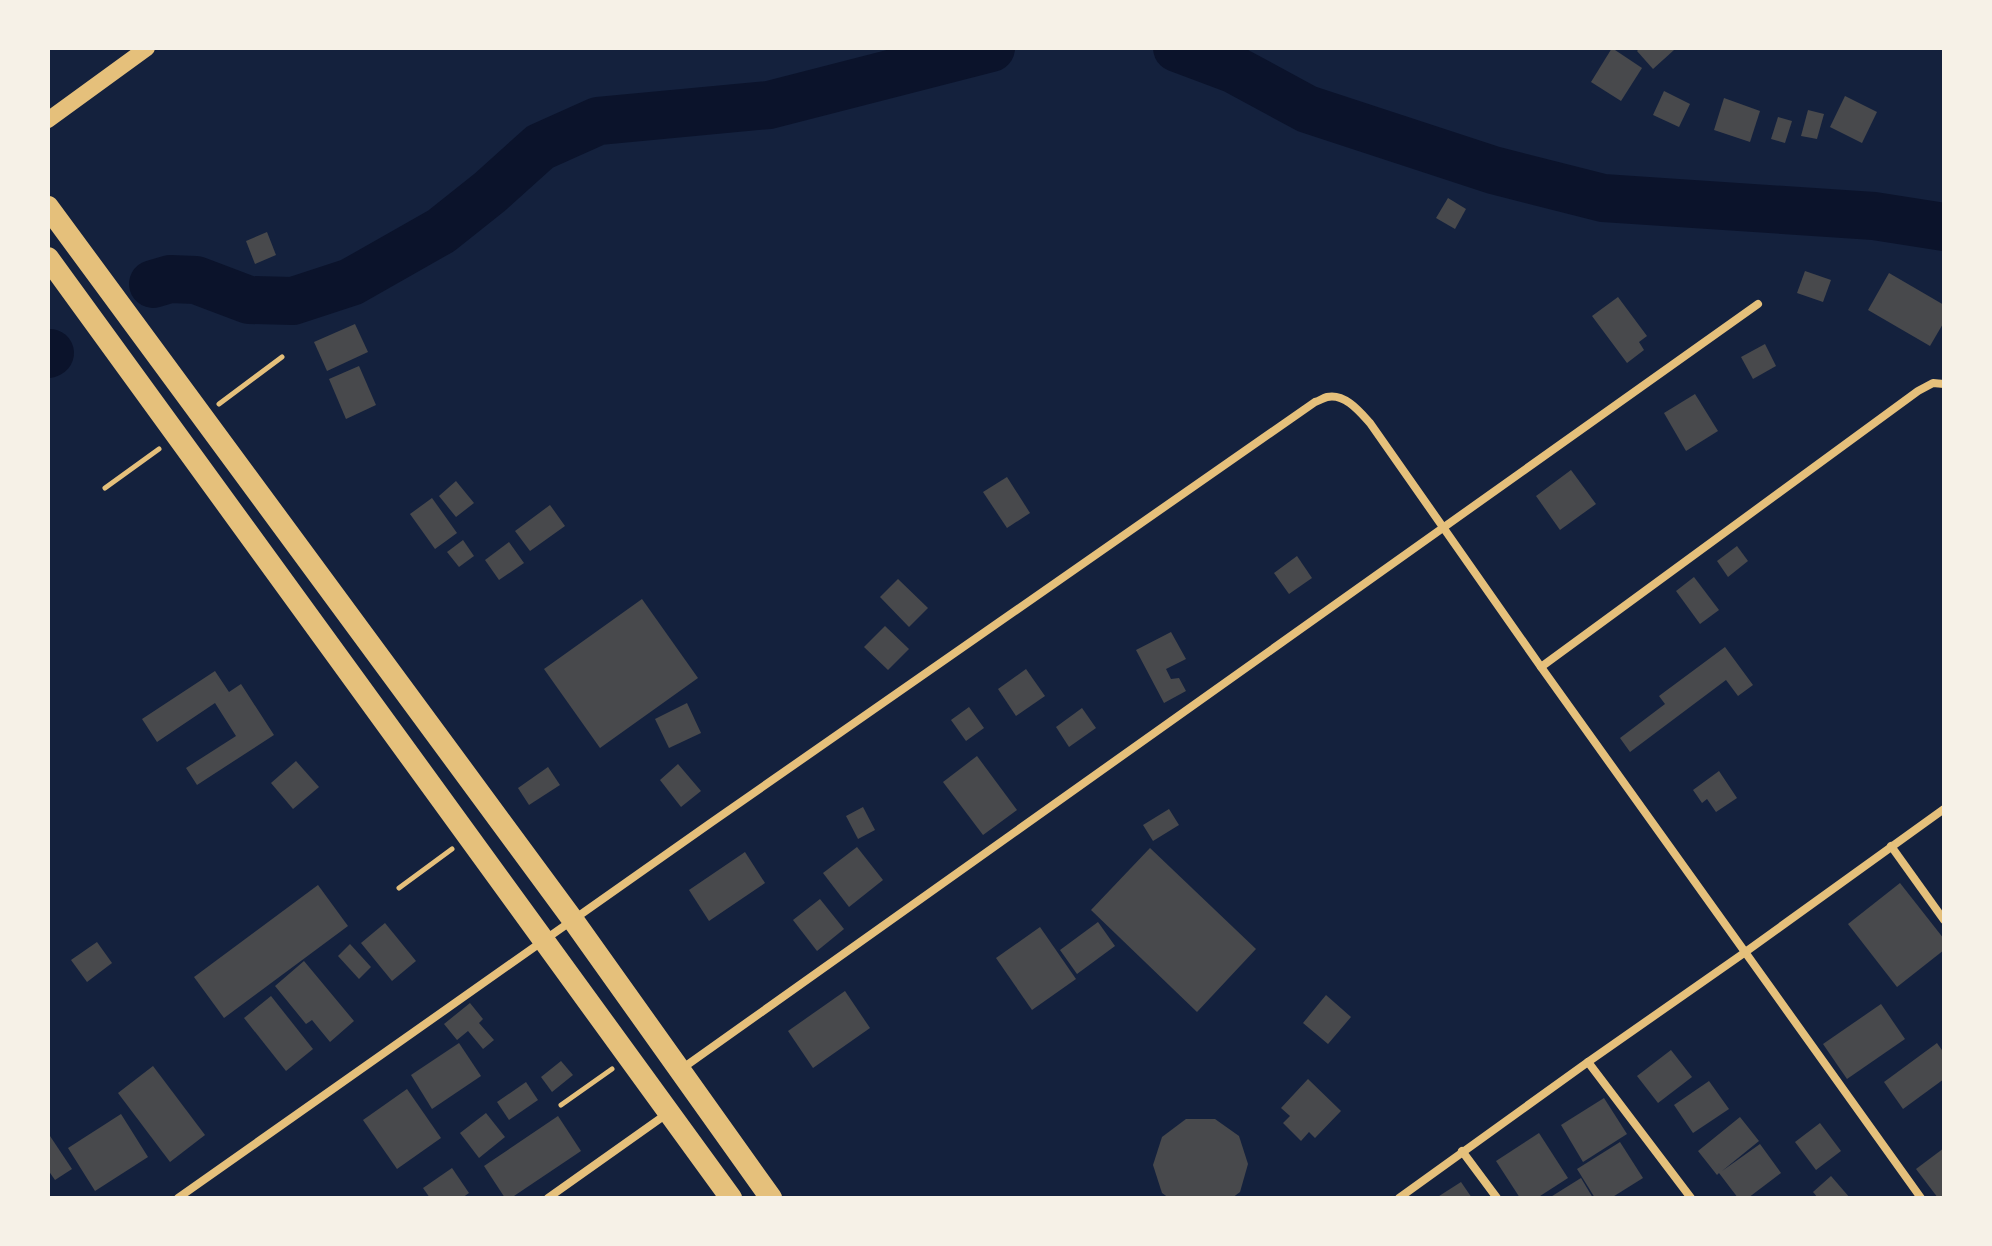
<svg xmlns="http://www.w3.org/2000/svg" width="1992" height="1246" viewBox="0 0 1992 1246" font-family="'Titillium Web',sans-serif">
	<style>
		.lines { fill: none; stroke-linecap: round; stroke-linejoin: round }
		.river { stroke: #0b132b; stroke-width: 48 }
		.building { fill: #48494c }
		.path { stroke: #e5c07b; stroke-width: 5 }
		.minor { stroke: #e5c07b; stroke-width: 8 }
		.secondary { stroke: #e5c07b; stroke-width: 16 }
		.trunk { stroke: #e5c07b; stroke-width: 22 }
	</style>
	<rect width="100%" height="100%" fill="#14213d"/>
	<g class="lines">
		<g class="river">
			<polyline points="1177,48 1233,69 1307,109 1493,170 1603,198 1874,216 1944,227"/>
			<polyline points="153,284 170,279 196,280 249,300 293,301 351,282 441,231 490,192 540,147 598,121 769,105 991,48"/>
			<polyline points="48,354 50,353"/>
		</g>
	</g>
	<g class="building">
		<polygon points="1612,48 1642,68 1621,101 1591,82"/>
		<polygon points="1640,48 1672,48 1674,50 1653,69 1637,51"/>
		<polygon points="1664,91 1690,104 1679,127 1653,115"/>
		<polygon points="1845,96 1877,112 1862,143 1830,127"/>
		<polygon points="1724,98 1760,111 1750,142 1714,130"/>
		<polygon points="1808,110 1824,114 1817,139 1801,136"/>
		<polygon points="1778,117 1792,121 1785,143 1771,139"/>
		<polygon points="1448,198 1466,209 1455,229 1436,218"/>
		<polygon points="267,232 276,255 255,264 246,241"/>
		<polygon points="1805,271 1831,280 1823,302 1797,293"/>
		<polygon points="1889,273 1944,305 1944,322 1930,346 1868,310"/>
		<polygon points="1618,297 1647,336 1639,342 1644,350 1627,363 1592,316"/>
		<polygon points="355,324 368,352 327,371 314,342"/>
		<polygon points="1765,344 1776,366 1753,379 1741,357"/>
		<polygon points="359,366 376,405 346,419 329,379"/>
		<polygon points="1695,394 1718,431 1686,451 1664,413"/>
		<polygon points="1571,470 1596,504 1560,530 1536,496"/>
		<polygon points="1007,477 1030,513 1007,528 983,492"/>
		<polygon points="456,481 474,503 456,517 439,496"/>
		<polygon points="432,498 457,533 435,549 410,514"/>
		<polygon points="550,505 565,526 530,551 515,531"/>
		<polygon points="463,540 474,556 459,567 447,552"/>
		<polygon points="509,542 524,563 499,580 485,560"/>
		<polygon points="1737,546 1748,561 1728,577 1717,561"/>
		<polygon points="1297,556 1312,578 1289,594 1274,573"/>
		<polygon points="1694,577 1719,610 1700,624 1676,591"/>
		<polygon points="898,579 928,608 909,627 880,597"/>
		<polygon points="642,599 698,678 600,748 544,669"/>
		<polygon points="885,626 909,649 888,670 864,647"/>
		<polygon points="1171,632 1186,659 1166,669 1171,679 1179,678 1186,691 1164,703 1136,650"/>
		<polygon points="1725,647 1753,685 1738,696 1726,680 1630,752 1620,738 1665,704 1659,696"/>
		<polygon points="1026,669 1045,696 1016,716 998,689"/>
		<polygon points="215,671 229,692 241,684 274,735 197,785 186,768 236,736 215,703 157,742 142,719"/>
		<polygon points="687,703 701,733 669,748 655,719"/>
		<polygon points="969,707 984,728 966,741 951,720"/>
		<polygon points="1082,708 1096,728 1069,747 1056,727"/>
		<polygon points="977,756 1017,810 983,835 943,782"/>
		<polygon points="296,761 319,787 293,809 271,783"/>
		<polygon points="678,764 701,791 681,807 660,780"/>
		<polygon points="548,767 560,785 529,805 518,788"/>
		<polygon points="1719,771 1737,798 1716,812 1707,799 1702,803 1693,790"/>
		<polygon points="863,807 875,830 858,839 846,816"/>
		<polygon points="1169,809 1179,825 1153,841 1143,825"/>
		<polygon points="857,847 883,880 849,907 823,873"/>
		<polygon points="1150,848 1256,949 1197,1012 1091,910"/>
		<polygon points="745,852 765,883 709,921 689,890"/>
		<polygon points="1900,883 1944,939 1944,950 1897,987 1848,924"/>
		<polygon points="318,885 348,926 224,1018 194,977"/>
		<polygon points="820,899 844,929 817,951 793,920"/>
		<polygon points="1098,922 1115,946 1077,974 1060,950"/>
		<polygon points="385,923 416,961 392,981 361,943"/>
		<polygon points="1040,927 1076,979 1032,1010 996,958"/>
		<polygon points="97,942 112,963 87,982 71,960"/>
		<polygon points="350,944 371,967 359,979 338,956"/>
		<polygon points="304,961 354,1021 330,1042 312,1020 306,1024 275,986"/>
		<polygon points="845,991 870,1028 813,1068 788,1031"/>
		<polygon points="1326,995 1351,1017 1328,1044 1303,1023"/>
		<polygon points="271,996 313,1049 286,1071 244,1018"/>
		<polygon points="470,1003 483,1019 479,1023 494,1040 483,1049 468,1031 457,1040 444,1024"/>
		<polygon points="1881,1004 1905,1039 1847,1079 1823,1044"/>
		<polygon points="459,1043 481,1076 432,1109 411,1075"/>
		<polygon points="1937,1043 1944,1053 1944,1079 1903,1109 1884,1082"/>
		<polygon points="1671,1050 1692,1077 1658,1103 1637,1076"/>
		<polygon points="561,1061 573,1075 552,1092 541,1077"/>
		<polygon points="153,1066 205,1135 170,1162 118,1093"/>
		<polygon points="1308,1079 1341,1111 1315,1138 1309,1132 1301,1141 1283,1123 1290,1116 1281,1108"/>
		<polygon points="1709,1081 1729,1109 1693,1133 1674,1105"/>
		<polygon points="526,1082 538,1100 509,1120 497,1102"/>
		<polygon points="407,1089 441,1138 397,1169 363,1120"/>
		<polygon points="1604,1098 1627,1134 1583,1162 1561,1125"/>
		<polygon points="486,1113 505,1137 479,1158 460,1133"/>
		<polygon points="121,1114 148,1157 95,1191 68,1148"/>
		<polygon points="558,1116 581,1151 511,1198 505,1198 484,1166"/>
		<polygon points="1740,1117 1759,1141 1722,1171 1760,1144 1781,1173 1748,1198 1738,1198 1719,1173 1717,1175 1698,1151"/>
		<polygon points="1186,1119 1215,1119 1239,1136 1248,1164 1240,1192 1232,1198 1169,1198 1162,1193 1153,1165 1162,1137"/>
		<polygon points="1820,1123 1841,1151 1816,1170 1795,1142"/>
		<polygon points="48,1133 72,1169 55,1180 48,1170"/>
		<polygon points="1539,1133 1568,1178 1537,1198 1520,1198 1496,1161"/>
		<polygon points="1620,1142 1643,1178 1611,1198 1595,1198 1577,1169"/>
		<polygon points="1944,1148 1944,1197 1938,1198 1916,1169"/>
		<polygon points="452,1168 469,1193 462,1198 430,1198 423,1188"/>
		<polygon points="1831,1176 1850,1198 1818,1198 1813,1192"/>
		<polygon points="1581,1178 1593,1198 1549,1198"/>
		<polygon points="1461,1182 1472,1198 1436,1198"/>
	</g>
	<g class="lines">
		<g class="path">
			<polyline points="219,404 282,357"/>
			<polyline points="105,488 159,449"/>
			<polyline points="399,888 452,849"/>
			<polyline points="561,1105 612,1069"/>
		</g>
		<g class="minor">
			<polyline points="1541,667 1918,391 1933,383 1944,384"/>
			<polyline points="1891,846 1944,920"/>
			<polyline points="1588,1062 1691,1198"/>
			<polyline points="680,1070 1758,304"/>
			<polyline points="1462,1151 1497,1198"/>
			<path d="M178,1198l534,-376 603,-420c4,-1 8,-4 12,-5 18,-4 33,15 43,26l171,244 380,531"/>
			<polyline points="548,1198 668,1113"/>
			<polyline points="1399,1198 1588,1062 1744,953 1944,809"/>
		</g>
		<polyline class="secondary" points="48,120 147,48"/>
		<g class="trunk">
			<polyline points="48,207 573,920 771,1198"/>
			<polyline points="48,258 731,1198"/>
		</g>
	</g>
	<rect width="1992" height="1246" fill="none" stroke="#f6f1e7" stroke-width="100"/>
</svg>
